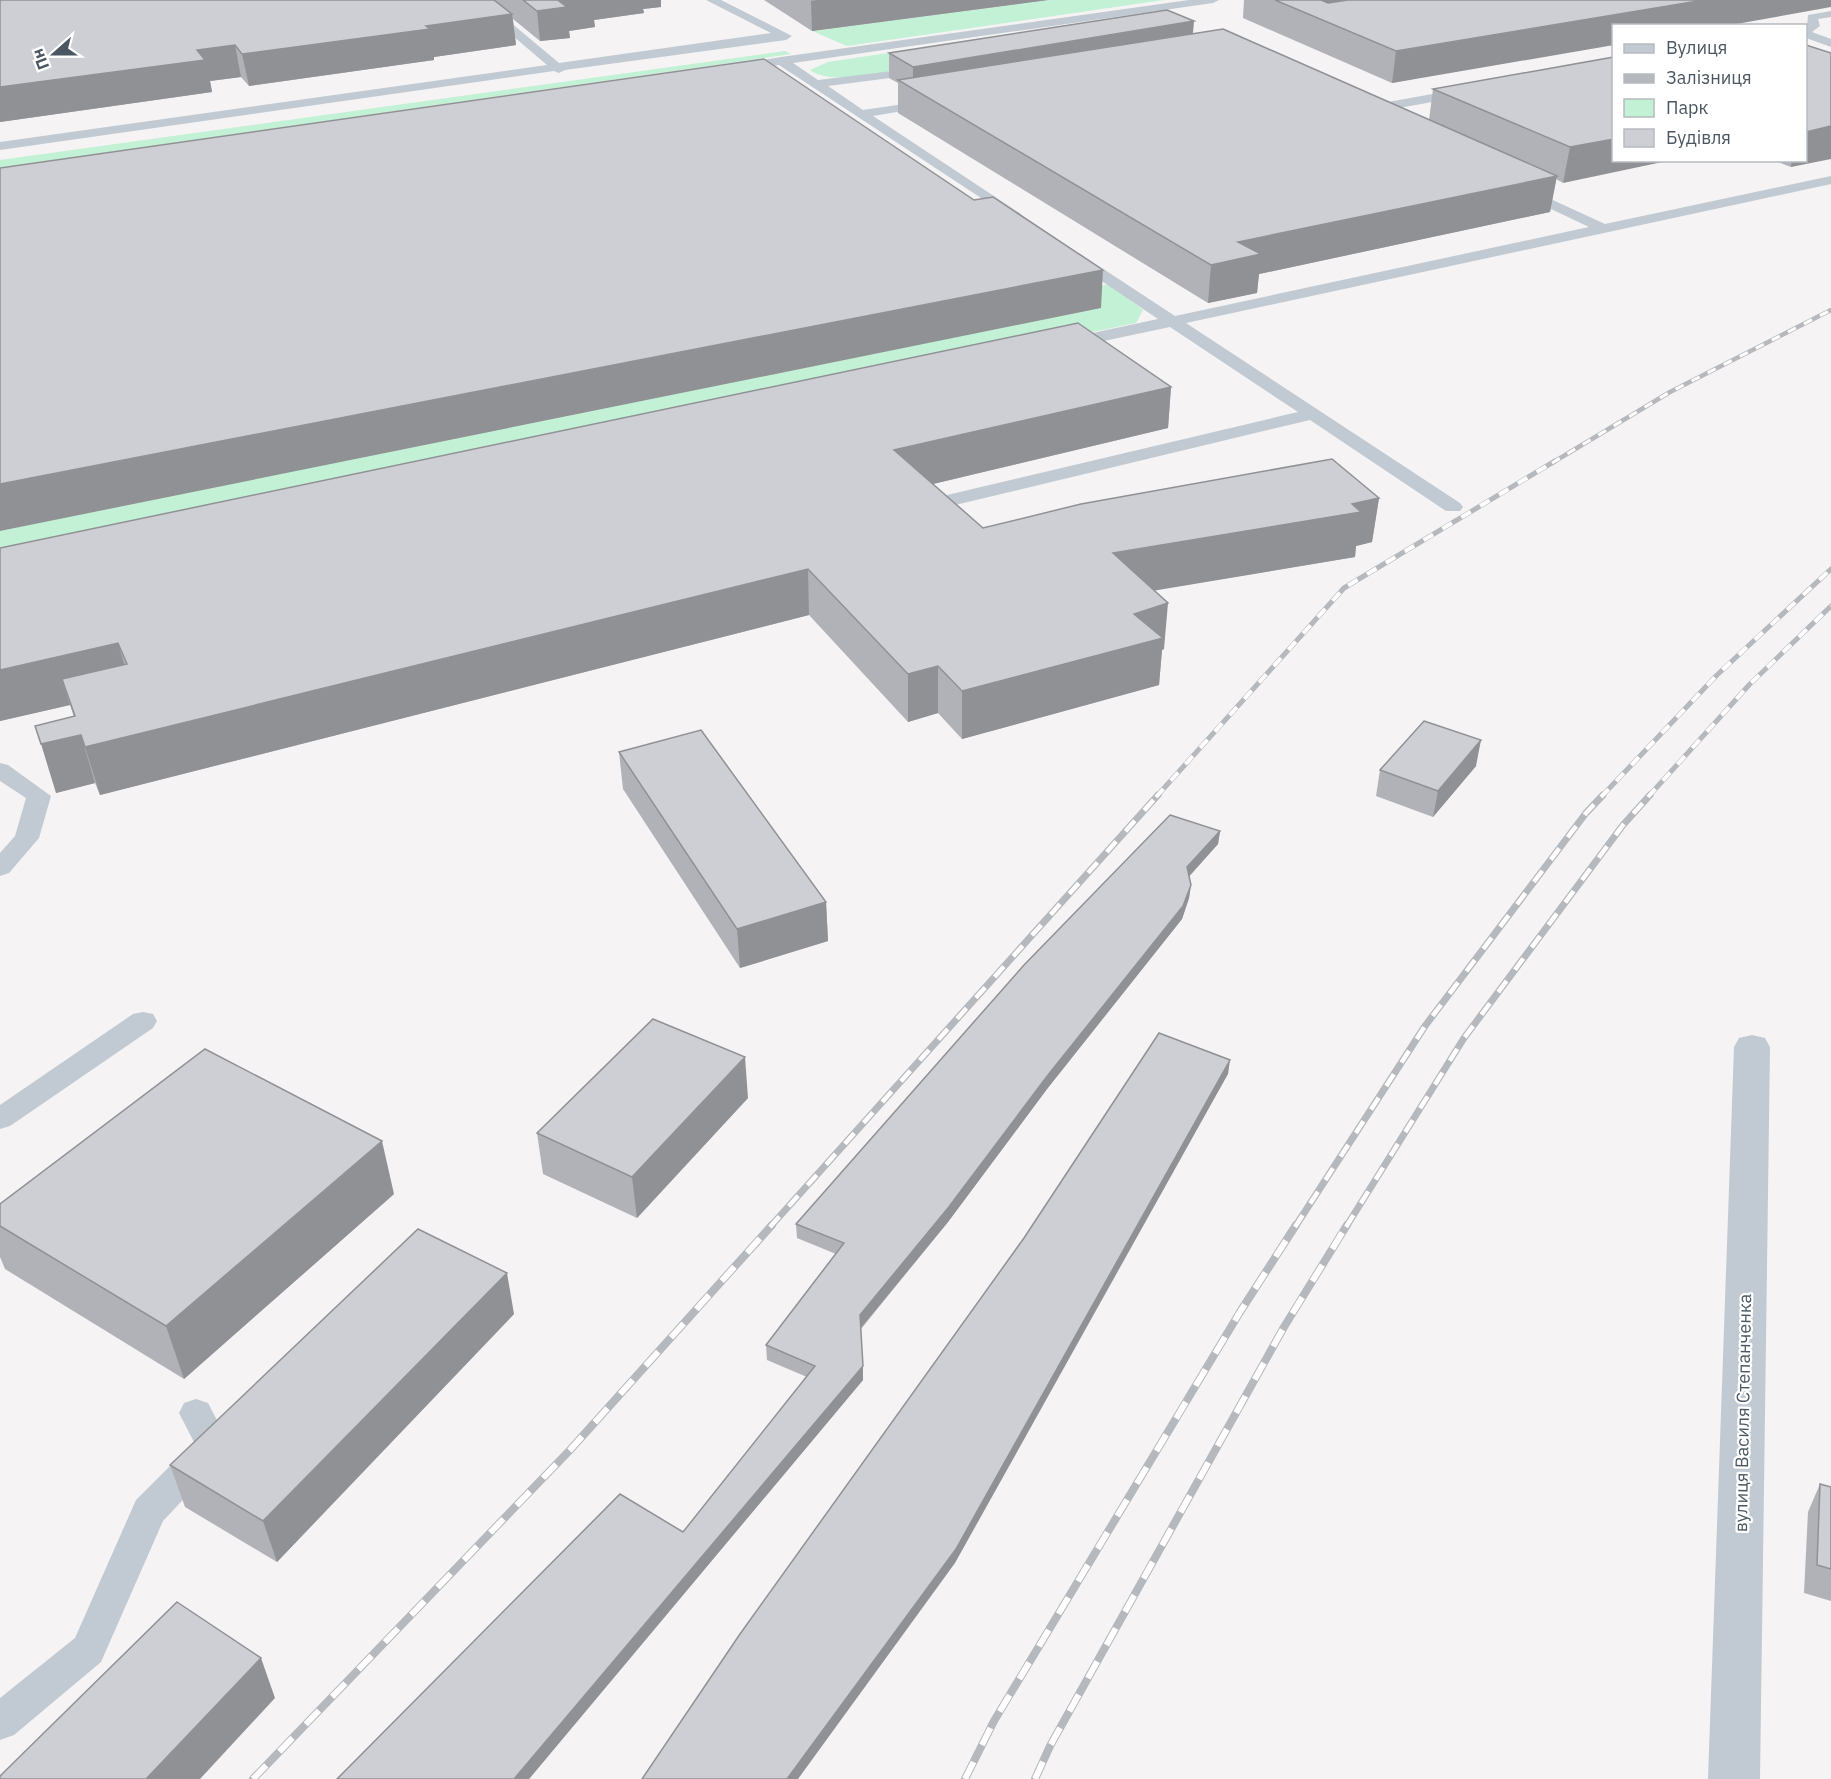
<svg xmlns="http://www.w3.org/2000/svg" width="1831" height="1779" viewBox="0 0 1831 1779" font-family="'IBM Plex Sans',sans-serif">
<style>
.green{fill:#c3f1d5}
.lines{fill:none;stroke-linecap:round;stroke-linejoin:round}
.service{fill:#c1cad2;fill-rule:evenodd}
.minor{fill:#c1cad2;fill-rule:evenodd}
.rail-far3-casing{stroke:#b5b8bd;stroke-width:4.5}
.rail-far2-casing{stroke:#b5b8bd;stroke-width:5}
.rail-far1-casing{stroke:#b5b8bd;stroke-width:7}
.rail-casing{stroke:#b5b8bd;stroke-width:8}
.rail-far3{stroke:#fff;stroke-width:3;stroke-dasharray:9;stroke-linecap:butt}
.rail-far2{stroke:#fff;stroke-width:4;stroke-dasharray:11;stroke-linecap:butt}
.rail-far1{stroke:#fff;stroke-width:4.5;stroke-dasharray:14;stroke-linecap:butt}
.rail{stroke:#fff;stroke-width:6;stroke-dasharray:19;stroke-linecap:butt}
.wall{fill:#b0b2b7}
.shaded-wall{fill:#909195}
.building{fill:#cdcfd5;stroke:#909195;stroke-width:1.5}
.labels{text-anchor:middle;stroke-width:4.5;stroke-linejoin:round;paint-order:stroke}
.near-street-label{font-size:18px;fill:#4a5661;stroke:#fff}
</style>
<rect width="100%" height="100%" fill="#f5f3f3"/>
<g class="green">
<polygon points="1048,0 1164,0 847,46 812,31"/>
<path d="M1128 17 1160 25 870 75C850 76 827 82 810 70L828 62Z"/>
<polygon points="785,51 791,54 0,168 0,160"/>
<polygon points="1109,284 1143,310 1136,323 0,560 0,531"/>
</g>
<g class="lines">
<g class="service">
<polygon points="471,0 484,0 559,63 771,33 706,0 721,0 792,36 786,40 565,70 559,73 554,71 0,150 0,142 547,65"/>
<polygon points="1189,0 1219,0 1213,3 793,63 818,80 925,67 927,70 921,74 828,86 863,110 938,99 938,105 873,116 1021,214 1023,217 1021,220 1016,221 779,65 735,72 729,68 735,64 781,57"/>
<polygon points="1831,11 1831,17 1818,19 1820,26 1812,32 1831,39 1831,47 1806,38 1808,15"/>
<polygon points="1466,88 1471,89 1471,95 1360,115 1353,111 1360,107"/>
<polygon points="1831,176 1831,184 1186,323 1460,503 1463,507 1460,511 1446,511 1310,420 926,512 916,506 926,500 1298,412 1170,327 1066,349 1060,348 1058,344 1060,340 1158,319 1069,259 1066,256 1069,253 1079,253 1175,316 1589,227 1515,192 1515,186 1520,185 1605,224"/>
<polygon points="0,763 8,765 51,796 39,838 9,873 0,876 0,853 15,836 26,798 0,781"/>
<polygon points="143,1012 153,1014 157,1021 153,1028 10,1126 0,1129 0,1105 133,1014"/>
<polygon points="196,1399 208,1403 230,1445 225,1455 163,1521 101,1662 14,1735 0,1740 0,1698 75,1638 136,1500 194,1442 179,1413 184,1403"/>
</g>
<polygon class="minor" points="1752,1035 1765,1038 1770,1047 1760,1779 1708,1779 1734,1047 1739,1038"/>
<defs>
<polyline id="rail-far3" points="1552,463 1670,392 1831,310"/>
<g id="rail-far2">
<polyline points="1156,797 1344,588 1555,461"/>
<polyline points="1601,797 1717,675 1831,569"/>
<polyline points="1648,797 1749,685 1831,606"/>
</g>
<g id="rail-far1">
<polyline points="770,1227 1158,795"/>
<polyline points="1295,1227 1425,1026 1586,813 1603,795"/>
<polyline points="1346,1227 1464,1038 1623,825 1650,795"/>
</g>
<g id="rail">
<polyline points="253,1779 570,1450 772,1225"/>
<polyline points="965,1779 994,1721 1240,1312 1296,1225"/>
<polyline points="1035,1779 1050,1746 1284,1327 1347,1225"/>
</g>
</defs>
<use href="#rail-far3" class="rail-far3-casing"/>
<use href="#rail-far2" class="rail-far2-casing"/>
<use href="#rail-far1" class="rail-far1-casing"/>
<use href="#rail" class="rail-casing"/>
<use href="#rail-far3" class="rail-far3"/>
<use href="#rail-far2" class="rail-far2"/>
<use href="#rail-far1" class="rail-far1"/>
<use href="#rail" class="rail"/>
</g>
<g class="wall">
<polygon points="0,0 661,0 661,7 643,9 644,13 594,20 595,27 569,31 570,38 540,41 513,19 516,45 434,57 434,60 249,86 241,77 210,81 212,92 0,122"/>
<polygon points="764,0 1048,0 812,31"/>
<polygon points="1244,0 1831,0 1392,83 1243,18"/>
<polygon points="1193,34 1429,120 1433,89 1614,57 1563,183 1556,179 1550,212 1259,274 1257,293 1208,303 898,113 898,83 889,78 889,53"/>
<polygon points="1773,160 1806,160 1791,167"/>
<polygon points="1171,387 1168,428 933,484 983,528 1379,498 1372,542 1356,546 1355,557 1154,590 1164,649 1162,650 1159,685 962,739 938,713 908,722 809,615 100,795 95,783 56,793 74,717 70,705 0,721 0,548"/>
<polygon points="619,752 826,902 828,941 740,968 623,789"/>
<polygon points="1476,766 1433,817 1376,796 1380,770"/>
<polygon points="1220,831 1218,844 1189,876 1191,885 1189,898 1182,919 1047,1089 948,1222 861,1329 863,1380 529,1779 337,1779 683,1532 807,1377 767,1360 766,1345 836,1254 797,1238 796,1224"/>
<polygon points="748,1098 637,1218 543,1174 537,1133"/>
<polygon points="394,1194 184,1379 5,1269 0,1257 0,1204"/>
<polygon points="514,1314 277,1562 185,1507 170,1465"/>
<polygon points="1820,1484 1831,1487 1831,1601 1804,1593 1808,1512"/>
</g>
<g class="shaded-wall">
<polygon points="568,0 661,0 661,7 643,9 644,13 594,20 595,27 569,31 570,38 540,41 537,11 559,1"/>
<polygon points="817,0 1048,0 812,31 811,1"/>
<polygon points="1322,0 1425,0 1315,16"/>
<polygon points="1704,0 1831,0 1831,7 1725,26 1614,26 1614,45 1392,83 1396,51"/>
<polygon points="512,14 516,45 434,57 434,60 249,86 242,54 426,26"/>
<polygon points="1194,21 1192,45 913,89 913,67"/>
<polygon points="235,45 241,77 210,81 212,92 0,122 0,87 197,50"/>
<polygon points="1831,126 1831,159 1791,167 1792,160 1806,160 1806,132"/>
<polygon points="1614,139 1614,160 1672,160 1563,183 1570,147"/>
<polygon points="1557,176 1550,212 1259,274 1257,293 1208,303 1211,265 1238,242"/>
<polygon points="1103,270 1101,308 0,531 0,484"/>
<polygon points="1171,387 1168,428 895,493 894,450"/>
<polygon points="1379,498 1372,542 1356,546 1355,557 1110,598 1113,553"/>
<polygon points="808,569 809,615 100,795 85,747"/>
<polygon points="1168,603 1164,649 1162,650 1159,685 962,739 962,691 1134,614"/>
<polygon points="118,643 132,690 62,679 70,705 0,721 0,670"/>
<polygon points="938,666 938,713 908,722 908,674"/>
<polygon points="81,735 95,783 56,793 41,744"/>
<polygon points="1481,740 1476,766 1433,817 1438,791"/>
<polygon points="1220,831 1218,844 1186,880 1187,867"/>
<polygon points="1191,885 1189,898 1182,919 1047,1089 948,1222 860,1329 860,1315 1048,1075"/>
<polygon points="826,902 828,941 740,968 737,929"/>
<polygon points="745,1057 748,1098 637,1218 632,1177"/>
<polygon points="1230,1060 1228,1074 955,1563 798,1779 787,1779"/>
<polygon points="382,1141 394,1194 184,1379 166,1326"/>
<polygon points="507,1273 514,1314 277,1562 263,1521"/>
<polygon points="863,1366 863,1380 529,1779 514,1779"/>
<polygon points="261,1658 275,1698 200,1779 146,1779"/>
</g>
<g class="building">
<polygon points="0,0 494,0 512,14 426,26 430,29 242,54 235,45 197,50 205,60 0,87"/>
<polygon points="523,0 568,0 559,1 567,7 537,11"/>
<polygon points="1275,0 1321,0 1328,3 1348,0 1704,0 1396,51"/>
<polygon points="1167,10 1194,21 913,67 889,53"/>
<polygon points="1223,29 1557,176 1238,242 1261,254 1211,265 898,80"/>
<polygon points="1806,45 1831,53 1831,126 1806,132"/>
<polygon points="1614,57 1614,139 1570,147 1433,89"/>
<polygon points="764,59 974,200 993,197 1103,270 0,484 0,168"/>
<polygon points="1078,323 1171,387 894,450 983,528 1081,504 1332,459 1379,498 1352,504 1361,512 1113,553 1168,603 1134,614 1163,638 962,691 938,666 908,674 808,569 85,747 81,735 41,744 35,726 75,716 62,679 127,664 118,643 0,670 0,548"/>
<polygon points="1424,721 1481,740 1438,791 1380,770"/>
<polygon points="701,730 826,902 737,929 619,752"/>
<polygon points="1170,815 1220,831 1187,867 1191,885 1183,906 1048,1075 948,1208 860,1315 863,1366 514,1779 337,1779 620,1494 683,1532 815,1366 766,1345 844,1243 796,1224 1024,965"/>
<polygon points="653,1019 745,1057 632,1177 537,1133"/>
<polygon points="1159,1033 1230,1060 956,1549 787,1779 642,1779 740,1634 1024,1238"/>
<polygon points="205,1049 382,1141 166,1326 0,1226 0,1204"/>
<polygon points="418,1229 507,1273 263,1521 170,1465"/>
<polygon points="1820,1484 1831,1487 1831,1569 1817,1565"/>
<polygon points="177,1602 261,1658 146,1779 0,1779 0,1776"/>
</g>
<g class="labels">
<g class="near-street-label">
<text transform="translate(1743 1413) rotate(-89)" y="6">вулиця Василя Степанченка</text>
</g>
</g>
<rect x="1612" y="24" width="195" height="138" fill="#ffffff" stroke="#b7bbc0" stroke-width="1.5"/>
<rect x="1624" y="44" width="30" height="9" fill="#c1cad2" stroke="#b7bbc0" stroke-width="1.5"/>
<text x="1666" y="54" font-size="18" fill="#4a5661">Вулиця</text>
<rect x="1624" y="74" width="30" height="9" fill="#b5b8bd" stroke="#b7bbc0" stroke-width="1.5"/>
<text x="1666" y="84" font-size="18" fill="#4a5661">Залізниця</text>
<rect x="1624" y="99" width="30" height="18" fill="#c3f1d5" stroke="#b7bbc0" stroke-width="1.5"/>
<text x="1666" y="114" font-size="18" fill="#4a5661">Парк</text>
<rect x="1624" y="129" width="30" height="18" fill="#cdcfd5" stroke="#b7bbc0" stroke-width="1.5"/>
<text x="1666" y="144" font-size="18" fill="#4a5661">Будівля</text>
<g transform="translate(54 54) rotate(249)" stroke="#ffffff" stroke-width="4.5" paint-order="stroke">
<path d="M0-4.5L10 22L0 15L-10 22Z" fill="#4a5661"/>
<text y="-9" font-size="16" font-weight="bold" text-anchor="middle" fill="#4a5661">Пн</text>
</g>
</svg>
